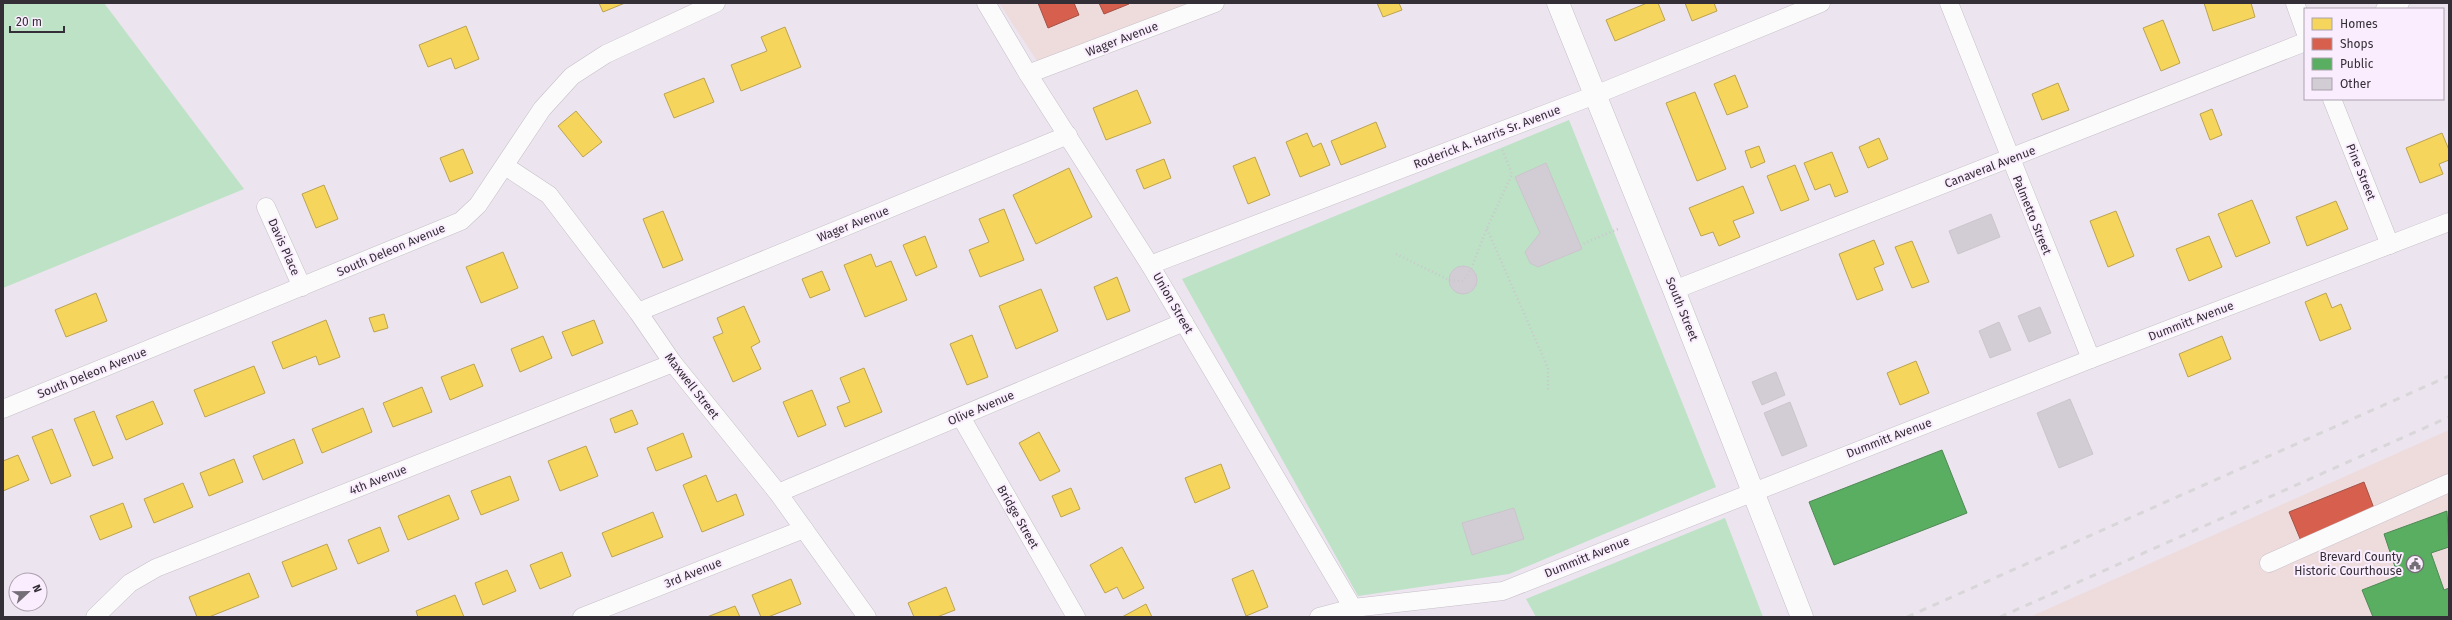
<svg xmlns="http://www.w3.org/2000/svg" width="2452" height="620" viewBox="0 0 2452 620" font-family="'Fira Sans',sans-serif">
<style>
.commercial{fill:#eedcdd}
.green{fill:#bde2c6}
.homes{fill:#f6d55c;stroke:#bca351}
.shops{fill:#d6604d;stroke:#a55146}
.public{fill:#5aae61;stroke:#4f8854}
.building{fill:#d2ccd4;stroke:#cbc5cc}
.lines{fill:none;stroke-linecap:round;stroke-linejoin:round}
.minor-casing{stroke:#c6bfc8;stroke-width:19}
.major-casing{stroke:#c6bfc8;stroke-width:23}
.path{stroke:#cac8cc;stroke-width:2.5;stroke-dasharray:1 3;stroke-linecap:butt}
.minor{stroke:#fcfbfc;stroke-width:18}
.major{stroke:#fcfbfc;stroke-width:22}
.rail{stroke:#d8d6d9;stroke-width:3;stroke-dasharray:7 7;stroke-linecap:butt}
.labels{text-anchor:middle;stroke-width:4;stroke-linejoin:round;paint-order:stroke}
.street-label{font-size:12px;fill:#342e36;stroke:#faeefe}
.poi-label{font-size:12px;fill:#342e36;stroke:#faeefe;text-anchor:end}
</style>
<rect width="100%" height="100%" fill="#ece4ee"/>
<g class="commercial">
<polygon points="999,3 1189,3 1037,61"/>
<polygon points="2449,430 2449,617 2030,617"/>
</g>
<g class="green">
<polygon points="3,3 104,3 244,189 3,288"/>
<polygon points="1569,120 1716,487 1509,574 1358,596 1182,279"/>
<polygon points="1725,518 1763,617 1536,617 1526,599"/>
</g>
<g class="homes">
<polygon points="599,3 625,3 603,12"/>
<polygon points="1377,3 1399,3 1402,10 1383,17"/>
<polygon points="1647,3 1658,3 1665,20 1615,41 1606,20"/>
<polygon points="1685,3 1714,3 1717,11 1692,21"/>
<polygon points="2204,3 2251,3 2255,17 2213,31"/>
<polygon points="2163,20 2180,63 2161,71 2143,28"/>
<polygon points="466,26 479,59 455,69 451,58 428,67 419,45"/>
<polygon points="785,27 801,67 741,91 731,65 767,51 761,37"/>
<polygon points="1735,75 1748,107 1727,115 1714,84"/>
<polygon points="704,78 714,102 674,118 664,94"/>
<polygon points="2058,83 2069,110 2042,120 2032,94"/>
<polygon points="1137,90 1151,123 1106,140 1093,108"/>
<polygon points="1695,92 1726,169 1697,181 1666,103"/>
<polygon points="2212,109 2222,135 2210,140 2200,114"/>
<polygon points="576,111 602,142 583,157 558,126"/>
<polygon points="1376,122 1386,147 1341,165 1331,141"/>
<polygon points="1307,133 1313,147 1321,143 1330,165 1300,177 1286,142"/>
<polygon points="2442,133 2449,150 2449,160 2439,164 2443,174 2420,183 2406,148"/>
<polygon points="1879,138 1888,159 1868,168 1859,147"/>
<polygon points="1759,146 1765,162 1751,168 1745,151"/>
<polygon points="463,149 473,173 450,182 440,158"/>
<polygon points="1832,152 1848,192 1835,197 1830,184 1815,190 1804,163"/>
<polygon points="1255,157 1270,195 1248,204 1233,166"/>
<polygon points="1164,159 1171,178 1144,189 1136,170"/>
<polygon points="1795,165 1809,200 1781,211 1767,176"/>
<polygon points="1069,168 1092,217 1036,244 1013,195"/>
<polygon points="324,185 338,219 316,228 302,194"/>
<polygon points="1743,186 1754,213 1733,221 1740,237 1719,246 1713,232 1701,236 1689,208"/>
<polygon points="2252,200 2270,243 2236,257 2218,214"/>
<polygon points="2336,201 2348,229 2307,246 2296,217"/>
<polygon points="1004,209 1024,260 980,277 969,250 989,242 979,219"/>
<polygon points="663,211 683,260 663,268 643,219"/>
<polygon points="2116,211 2134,256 2108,267 2090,221"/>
<polygon points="925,236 937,267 916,276 903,245"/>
<polygon points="2209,236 2222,267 2189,281 2176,249"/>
<polygon points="1874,240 1884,264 1874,268 1883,290 1857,300 1839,254"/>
<polygon points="1912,241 1929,282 1912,288 1895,247"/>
<polygon points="503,252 518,288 481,303 466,267"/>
<polygon points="871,254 876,267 891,261 907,300 865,317 844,265"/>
<polygon points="822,271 830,290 810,298 802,279"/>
<polygon points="1117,277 1130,311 1107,320 1094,287"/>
<polygon points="1041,289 1058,331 1016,349 999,306"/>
<polygon points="96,293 107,321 66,337 55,310"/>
<polygon points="2326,293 2332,308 2341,304 2351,329 2320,341 2305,302"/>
<polygon points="744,306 760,342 751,347 761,369 733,382 713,337 723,333 717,318"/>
<polygon points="384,314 388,328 374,332 369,318"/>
<polygon points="326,320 340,357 319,365 316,356 283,369 272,342"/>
<polygon points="594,320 603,343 572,356 562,332"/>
<polygon points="972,335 988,377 967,385 950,344"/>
<polygon points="543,336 552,358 520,372 511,349"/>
<polygon points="2222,336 2231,359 2188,377 2179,354"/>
<polygon points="1916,361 1929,393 1900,405 1887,373"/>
<polygon points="474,364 483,386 450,400 441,377"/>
<polygon points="254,366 265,393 205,417 194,390"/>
<polygon points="864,368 882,412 845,427 837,407 850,402 840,378"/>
<polygon points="422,387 432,412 393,427 383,403"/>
<polygon points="812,390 826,425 798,437 783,402"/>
<polygon points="153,401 163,424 126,440 116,416"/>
<polygon points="363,408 372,432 322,453 312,429"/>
<polygon points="632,410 638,424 615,433 610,419"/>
<polygon points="94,411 113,458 93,466 74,419"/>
<polygon points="52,429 71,476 51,484 32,437"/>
<polygon points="1039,432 1060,471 1040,481 1019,443"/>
<polygon points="683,433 692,457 656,471 647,448"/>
<polygon points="294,439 303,463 263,480 253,456"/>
<polygon points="586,446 598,476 560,491 548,461"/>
<polygon points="18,455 29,480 3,491 3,461"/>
<polygon points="234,459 243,482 209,496 200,473"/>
<polygon points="1221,464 1230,488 1195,503 1185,478"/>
<polygon points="706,475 717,502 736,494 744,515 702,532 683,485"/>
<polygon points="510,476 519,500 481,515 471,491"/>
<polygon points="183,483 193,507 154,523 144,499"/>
<polygon points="1071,488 1080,509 1061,517 1052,496"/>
<polygon points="449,495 459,519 408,540 398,516"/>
<polygon points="123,503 132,527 100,540 90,516"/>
<polygon points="653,512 663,537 612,557 602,533"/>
<polygon points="380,527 389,551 358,564 348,540"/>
<polygon points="327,544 337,569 292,587 282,562"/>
<polygon points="1122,547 1144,588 1123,599 1117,587 1105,593 1090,565"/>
<polygon points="562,552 571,576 540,589 530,565"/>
<polygon points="507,570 516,591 483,605 475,583"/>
<polygon points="1253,570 1268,607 1246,616 1232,579"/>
<polygon points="249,573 259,597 209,617 197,617 189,597"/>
<polygon points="791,579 801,604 768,617 761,617 752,595"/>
<polygon points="946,587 955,610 937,617 914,617 908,603"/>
<polygon points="455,595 464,617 418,617 416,611"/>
<polygon points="1146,604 1152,617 1122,617"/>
<polygon points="735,606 740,617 707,617"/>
</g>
<g class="shops">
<polygon points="1038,3 1074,3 1079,15 1048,28"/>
<polygon points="1099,3 1129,3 1129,4 1104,14"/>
<polygon points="2364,482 2375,511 2301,541 2289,512"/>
</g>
<g class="public">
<polygon points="1942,450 1967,513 1834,565 1809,502"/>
<polygon points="2447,511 2449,547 2431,553 2444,590 2449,588 2449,617 2373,617 2362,590 2398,576 2384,534"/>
</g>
<g class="building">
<polygon points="1546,163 1582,249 1538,267 1530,263 1525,252 1540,233 1515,177"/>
<polygon points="1991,214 2000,237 1958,254 1949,231"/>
<circle cx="1463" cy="280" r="14"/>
<polygon points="2040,307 2051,333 2029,342 2018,316"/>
<polygon points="1999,322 2011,350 1990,358 1979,331"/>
<polygon points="1776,372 1785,395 1762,405 1752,382"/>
<polygon points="2070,399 2093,454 2059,468 2037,413"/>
<polygon points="1790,402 1807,446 1782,456 1764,413"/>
<polygon points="1514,508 1524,539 1472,555 1462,523"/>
</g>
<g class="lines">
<defs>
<g id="minor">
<polyline points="986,3 1028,74 1150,265 1353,608"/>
<polyline points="1949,3 2091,359"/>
<polyline points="2295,3 2305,31"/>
<polyline points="2385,9 2400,3"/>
<polyline points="1028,74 1215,3"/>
<polyline points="2332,99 2390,245"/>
<polyline points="505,166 549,195 638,312 673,363 778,493 867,617"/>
<polyline points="266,207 302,287"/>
<polyline points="1150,265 1595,95 1821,3"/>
<polyline points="1674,290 2305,42"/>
<polyline points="638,312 1068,135"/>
<polyline points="3,409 461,221 478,205 542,109 572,76 606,54 716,3"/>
<polyline points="961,417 1076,617"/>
<polyline points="778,493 1184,322"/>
<polyline points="2269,563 2449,483"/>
<polyline points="95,617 130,583 156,568 673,363"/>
<polyline points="582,617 804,529"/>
<polyline points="1319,617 1353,608 1503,591 2091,359 2449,222"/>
</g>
<polyline id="major" points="1558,3 1674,290 1802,617"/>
</defs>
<use href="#minor" class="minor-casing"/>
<use href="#major" class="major-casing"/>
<g class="path">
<polyline points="1487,229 1548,368 1548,392"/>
<polyline points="1580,245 1618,229"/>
<polyline points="1396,254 1449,280 1463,281 1471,269 1487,228 1512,174 1502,149"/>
</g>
<use href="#minor" class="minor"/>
<use href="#major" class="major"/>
<g class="rail">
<polyline points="1907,617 2449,376"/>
<polyline points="2000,617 2449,417"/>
</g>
</g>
<defs>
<symbol id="civic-ring" viewBox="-11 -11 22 22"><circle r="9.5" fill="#faeefe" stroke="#746e76" stroke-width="1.5"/><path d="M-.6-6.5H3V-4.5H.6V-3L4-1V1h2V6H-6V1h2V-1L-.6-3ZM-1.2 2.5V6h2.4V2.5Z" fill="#746e76"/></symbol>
</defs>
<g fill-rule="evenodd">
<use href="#civic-ring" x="2405" y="554" width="20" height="20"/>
</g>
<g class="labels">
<g class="street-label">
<text transform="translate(1122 39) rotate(-21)" y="4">Wager Avenue</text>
<text transform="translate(1487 137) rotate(-21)" y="4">Roderick A. Harris Sr. Avenue</text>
<text transform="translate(1990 167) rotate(-21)" y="4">Canaveral Avenue</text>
<text transform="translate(2361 172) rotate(68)" y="4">Pine Street</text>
<text transform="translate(2032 215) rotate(68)" y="4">Palmetto Street</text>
<text transform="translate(853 224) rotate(-22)" y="4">Wager Avenue</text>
<text transform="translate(284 247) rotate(66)" y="4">Davis Place</text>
<text transform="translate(391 250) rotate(-23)" y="4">South Deleon Avenue</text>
<text transform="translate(1173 303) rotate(60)" y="4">Union Street</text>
<text transform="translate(1682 309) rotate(68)" y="4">South Street</text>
<text transform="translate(2191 321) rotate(-21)" y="4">Dummitt Avenue</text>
<text transform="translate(92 373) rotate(-22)" y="4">South Deleon Avenue</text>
<text transform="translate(692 386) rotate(52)" y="4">Maxwell Street</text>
<text transform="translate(981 408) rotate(-23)" y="4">Olive Avenue</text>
<text transform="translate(1889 438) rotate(-21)" y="4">Dummitt Avenue</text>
<text transform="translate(378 480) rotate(-22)" y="4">4th Avenue</text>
<text transform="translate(1018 517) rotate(60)" y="4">Bridge Street</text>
<text transform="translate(1587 557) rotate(-22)" y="4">Dummitt Avenue</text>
<text transform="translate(693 573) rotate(-22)" y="4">3rd Avenue</text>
</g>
<g class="poi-label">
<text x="2402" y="561">Brevard County<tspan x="2402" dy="14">Historic Courthouse</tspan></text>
</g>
</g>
<rect width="2452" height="620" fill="none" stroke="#342e36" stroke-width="8"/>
<rect x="2304" y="8" width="140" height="92" fill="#faeefe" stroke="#aba1ae"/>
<rect x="2312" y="18" width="20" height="12" fill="#f6d55c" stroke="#aba1ae"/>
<text x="2340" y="28" font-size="12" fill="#342e36">Homes</text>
<rect x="2312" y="38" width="20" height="12" fill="#d6604d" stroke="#aba1ae"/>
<text x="2340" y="48" font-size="12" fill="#342e36">Shops</text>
<rect x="2312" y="58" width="20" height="12" fill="#5aae61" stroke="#aba1ae"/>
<text x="2340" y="68" font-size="12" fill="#342e36">Public</text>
<rect x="2312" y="78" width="20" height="12" fill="#d2ccd4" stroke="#aba1ae"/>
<text x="2340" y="88" font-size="12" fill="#342e36">Other</text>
<g transform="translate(28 592) rotate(68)"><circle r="19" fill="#faeefe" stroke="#aba1ae"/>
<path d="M0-3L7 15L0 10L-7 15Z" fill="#746e76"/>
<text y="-6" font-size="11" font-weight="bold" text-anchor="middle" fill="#342e36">N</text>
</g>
<path d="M10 26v6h54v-6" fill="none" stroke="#342e36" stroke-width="2"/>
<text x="16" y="26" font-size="12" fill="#342e36" stroke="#faeefe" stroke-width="3" paint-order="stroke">20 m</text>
</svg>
